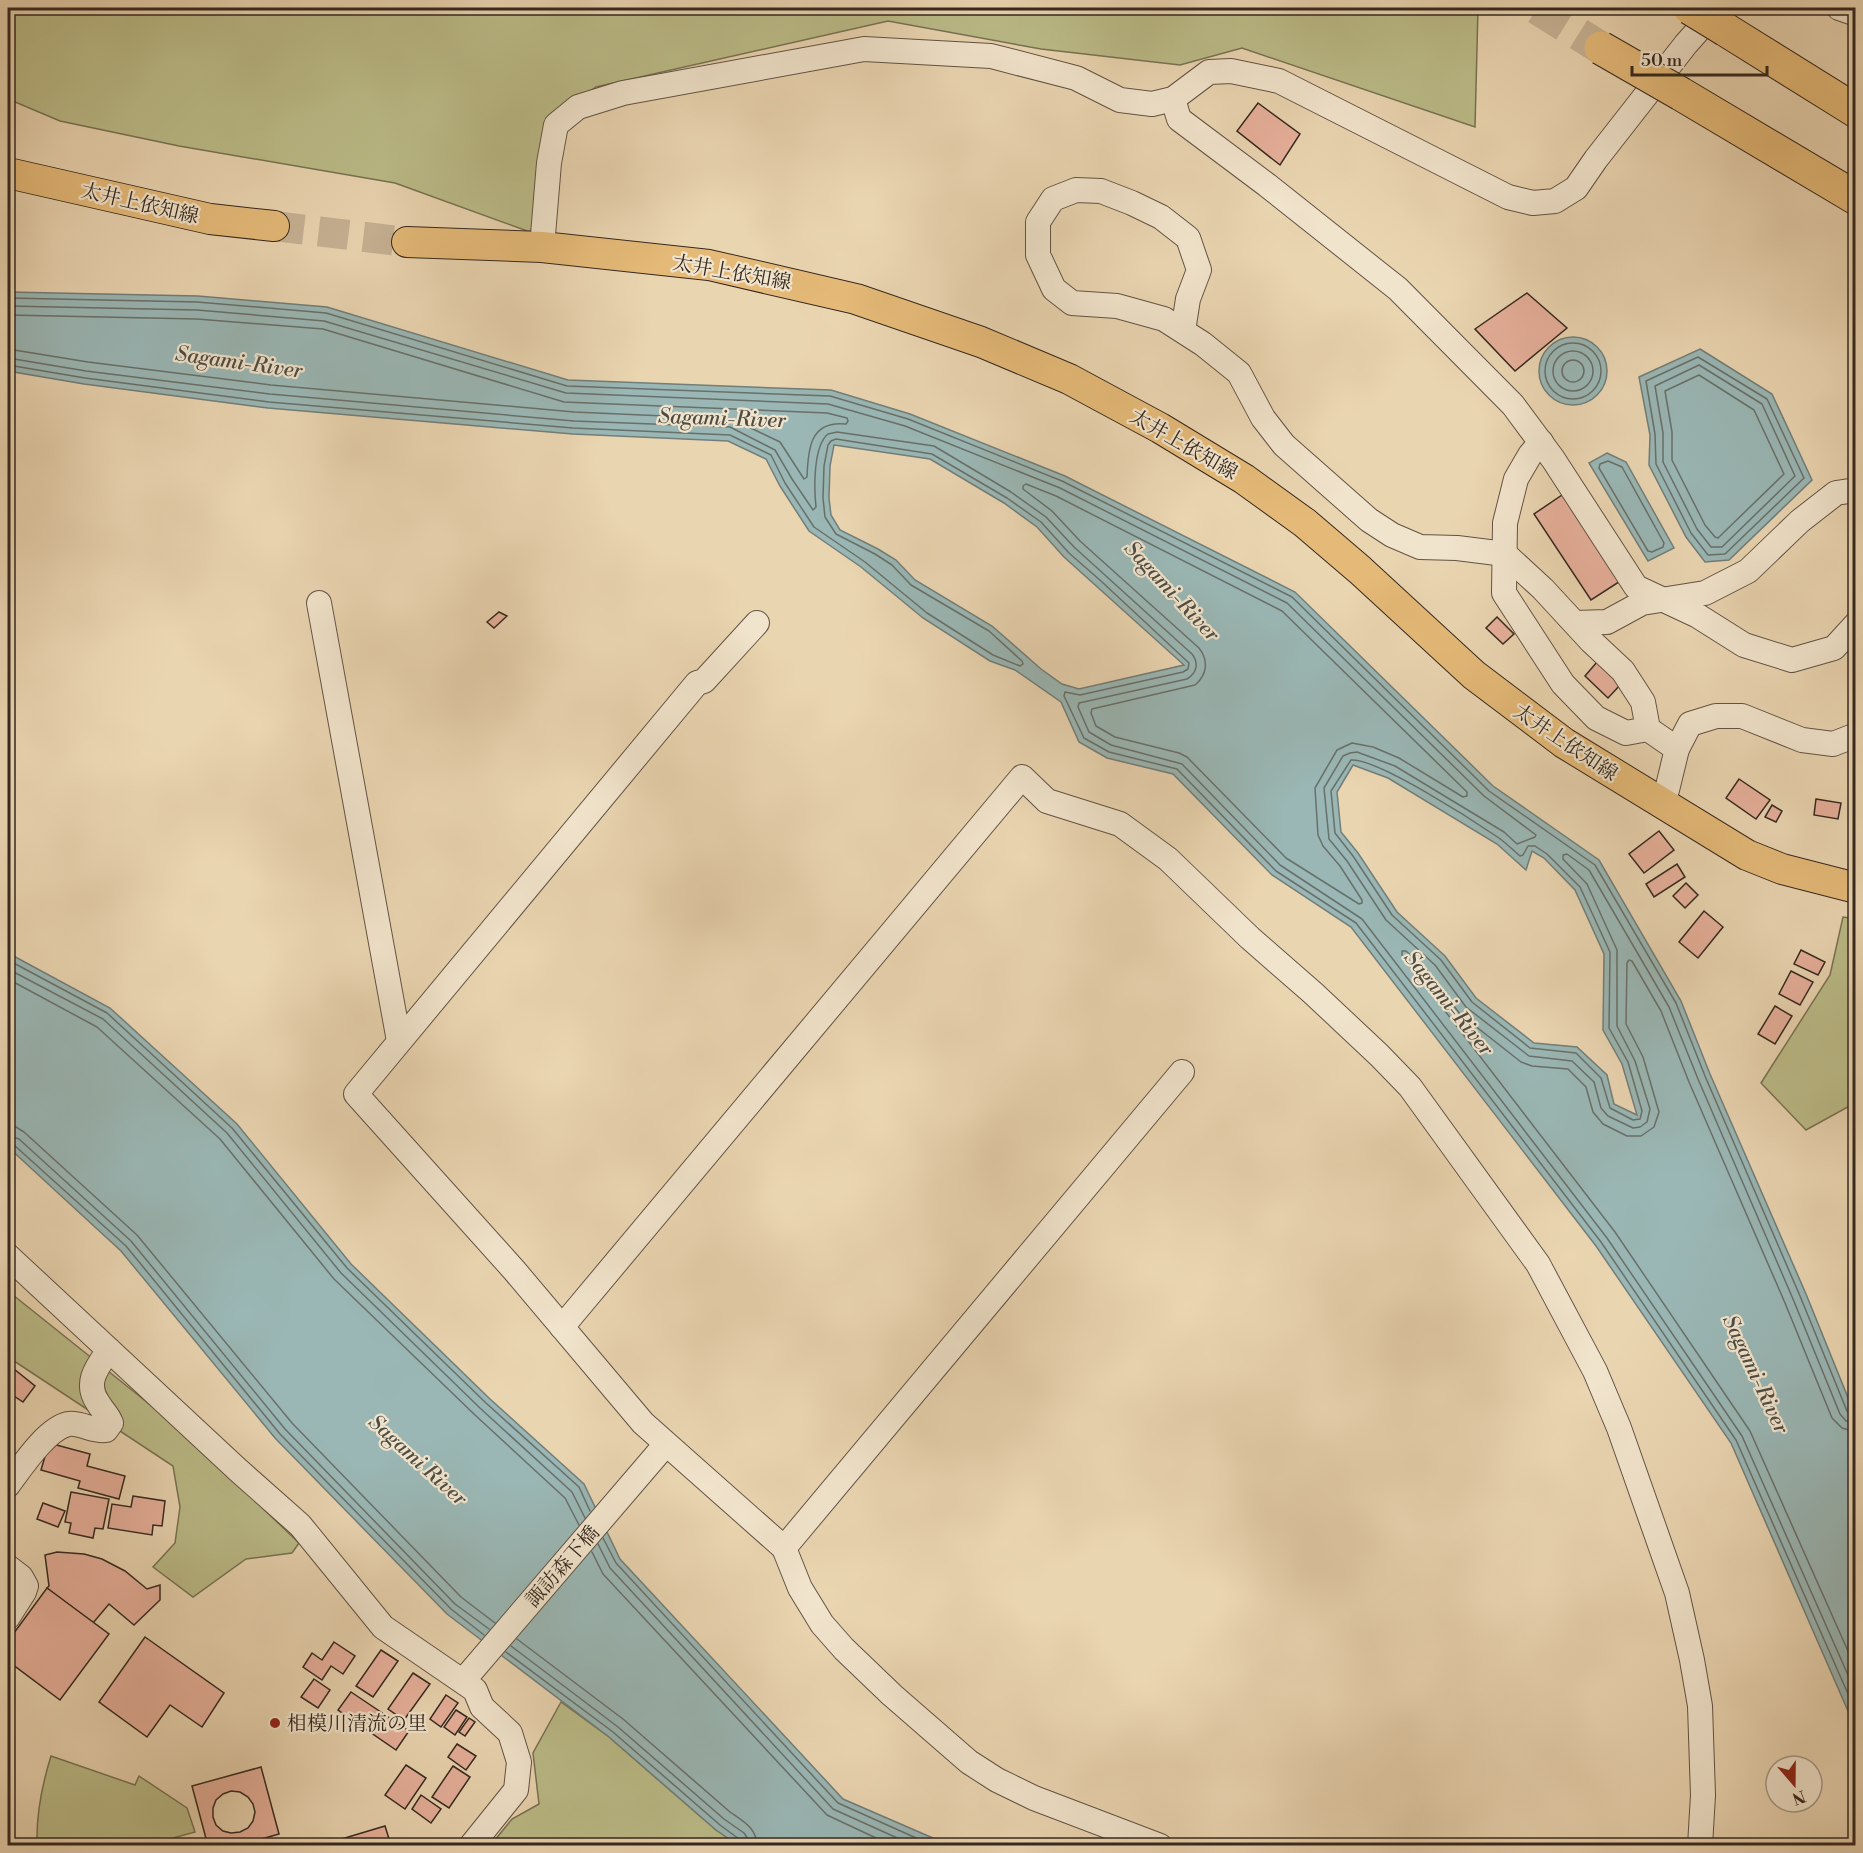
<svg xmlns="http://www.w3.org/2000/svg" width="1863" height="1853" viewBox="0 0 1863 1853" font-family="'Libre Bodoni','Noto Serif JP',serif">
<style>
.green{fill:#bbbc88;stroke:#787254;stroke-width:1.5}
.water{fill:#9ab7b5;stroke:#727e79;stroke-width:1.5;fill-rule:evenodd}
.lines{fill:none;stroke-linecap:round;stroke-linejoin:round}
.shore{stroke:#68706a;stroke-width:1.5}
.building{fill:#e7b09b;stroke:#35281f;stroke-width:1.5;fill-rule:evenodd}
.major-tunnel{stroke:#c6b294;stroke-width:30;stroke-dasharray:30 15;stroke-linecap:butt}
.highway-tunnel{stroke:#c6b294;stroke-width:33;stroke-dasharray:33 16;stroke-linecap:butt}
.minor-casing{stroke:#625344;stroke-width:26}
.major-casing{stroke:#35281f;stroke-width:32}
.highway-casing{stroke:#35281f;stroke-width:35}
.minor{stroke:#f1e4cc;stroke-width:24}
.major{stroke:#e5ba78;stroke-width:30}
.highway{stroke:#e5ba78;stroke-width:33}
.highway-bridge-casing{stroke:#35281f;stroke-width:35;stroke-linecap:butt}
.highway-bridge{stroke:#e5ba78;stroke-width:33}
.poi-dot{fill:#8f2418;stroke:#f1e4cc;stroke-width:2}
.labels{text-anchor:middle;stroke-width:4.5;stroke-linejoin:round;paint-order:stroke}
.street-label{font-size:20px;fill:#35281f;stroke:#f1e4cc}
.poi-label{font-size:20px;fill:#35281f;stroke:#f1e4cc;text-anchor:start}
.water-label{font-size:21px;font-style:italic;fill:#4e4c44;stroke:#f1e4cc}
</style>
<rect width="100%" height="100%" fill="#ead5b1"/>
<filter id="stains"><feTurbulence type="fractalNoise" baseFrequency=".00333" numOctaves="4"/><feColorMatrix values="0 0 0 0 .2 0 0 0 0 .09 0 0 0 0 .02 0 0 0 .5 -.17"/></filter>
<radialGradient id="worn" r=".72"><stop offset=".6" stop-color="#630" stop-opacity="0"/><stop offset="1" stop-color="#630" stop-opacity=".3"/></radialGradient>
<g class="green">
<polygon points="8,8 1478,8 1475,127 1242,48 1180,65 1041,49 888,21 596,87 549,120 534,224 530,232 395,183 179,146 60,121 8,99"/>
<polygon points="1843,917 1855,919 1855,1103 1806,1130 1761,1083 1830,975"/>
<polygon points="8,1291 178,1427 299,1543 292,1553 246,1559 193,1597 153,1567 175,1543 180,1507 173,1466 8,1357"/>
<polygon points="561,1702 609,1737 716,1830 738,1845 490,1846 512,1819 539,1804 533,1753"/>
<path d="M51 1756 135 1785 139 1776 187 1808 195 1832 148 1845H37C36 1815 42 1785 51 1756Z"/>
</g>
<g class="water">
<path d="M8 292 198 296 327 307 568 380 831 390 910 414 1065 476 1295 592 1493 786 1599 860 1681 1001 1710 1074 1806 1294 1855 1415V1727L1731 1443 1596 1246 1351 927 1272 875 1173 774 1107 758 1079 742 1061 702 1015 670 990 661 923 618 861 567 809 531 780 486 766 459 728 441 573 434 268 408 84 384 8 371ZM834 445 930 459 1004 503 1037 527 1064 557 1184 665 1079 689 1062 684 1041 669 992 626 915 580 896 560 878 549 840 530 831 515 829 498 830 466ZM1353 765 1388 778 1497 844 1526 870 1532 851 1544 858 1575 890 1604 954 1603 1030 1622 1064 1637 1115 1614 1104 1607 1075 1577 1047 1534 1043 1476 998 1445 956 1397 912 1358 853 1341 832 1337 792Z"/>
<circle cx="1573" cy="371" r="34"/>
<polygon points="1700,349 1772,394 1812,480 1729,560 1705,562 1686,537 1649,465 1650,435 1639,377"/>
<polygon points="1607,453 1626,462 1674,548 1648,561 1589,463"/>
<polygon points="8,953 110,1008 237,1124 351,1264 490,1399 584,1484 620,1559 843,1799 949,1845 738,1845 716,1830 609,1737 447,1614 275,1438 121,1251 8,1147"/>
</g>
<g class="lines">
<g class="shore">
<polyline points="8,298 197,302 326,313 567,386 830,396 908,419 1062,481 1292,597 1489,791 1595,865 1676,1003 1705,1076 1800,1296 1847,1411 1851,1414 1856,1415"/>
<polyline points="8,306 197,310 324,321 566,393 828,404 905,426 1060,488 1287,603 1484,796 1536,835 1535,837 1517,844 1504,832 1395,766 1357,752 1350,753 1343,756 1324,788 1329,839 1347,861 1386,920 1435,965 1466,1007 1529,1056 1572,1061 1594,1082 1601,1108 1608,1116 1633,1128 1640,1127 1647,1122 1650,1109 1635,1061 1617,1026 1617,950 1587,884 1563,859 1563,855 1567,854 1589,870 1669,1007 1698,1079 1793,1299 1840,1414 1846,1421 1856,1423"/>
<path d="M8 315 197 319 323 329 564 402 827 413 847 418 848 421 846 424C810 420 808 449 807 477L804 479 780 442 732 419 574 412 271 385 88 362 8 349"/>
<circle cx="1573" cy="371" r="28"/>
<circle cx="1573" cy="371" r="20"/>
<polygon points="1698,357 1767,399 1804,478 1725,554 1708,555 1691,533 1656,464 1655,434 1646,381"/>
<path d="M8 358 86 371 270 394 574 421 730 427 775 450 792 479 813 510 816 507C814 489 813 446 828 434L837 432 934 446 1011 492 1046 517 1074 547 1192 654C1199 663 1197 673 1187 679L1079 703 1078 707 1089 732 1111 745 1182 764 1280 865 1362 919 1607 1238 1742 1436 1856 1693"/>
<circle cx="1573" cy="371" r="11"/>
<polyline points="8,365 85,378 269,402 573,428 730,435 771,455 785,483 814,527 865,562 927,613 993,655 1020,666 1023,664 1022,661 989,631 911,585 892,565 875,554 836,534 825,517 823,498 824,466 828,445 831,441 836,439 932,454 1007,498 1041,522 1069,553 1101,581 1189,663 1188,669 1183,672 1080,695 1065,692 1064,696 1084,738 1109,752 1177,769 1276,871 1356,923 1601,1242 1736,1440 1856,1712"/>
<polygon points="1699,365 1762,404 1795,476 1722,547 1711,547 1697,529 1663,462 1663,433 1655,386"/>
<polygon points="1699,375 1754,410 1784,474 1718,538 1715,537 1705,525 1672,460 1672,432 1665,391"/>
<polygon points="1608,461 1622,467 1664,543 1663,547 1652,552 1648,551 1599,468 1600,464"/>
<path d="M1026 484 1056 496 1282 611 1467 792V796L1463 797 1399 758 1373 747 1352 743 1337 750 1315 788 1318 835 1323 846 1340 866 1362 900V903L1359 904 1286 858 1187 757 1179 753 1115 737 1096 726 1091 713 1092 709 1195 685C1207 675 1209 661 1199 648L1080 541 1052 511 1023 489V486Z"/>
<path d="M1351 760C1377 758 1474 821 1499 838 1506 843 1513 850 1520 856L1523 855 1528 846H1535L1547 854 1580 887 1610 952 1609 1028 1628 1062 1642 1111 1640 1119 1633 1120 1610 1108 1601 1078 1576 1053 1530 1048 1472 1002 1441 960 1392 915 1353 856 1335 833 1331 791Z"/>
<polyline points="8,960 107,1013 232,1128 347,1268 486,1403 579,1487 590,1511"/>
<polyline points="8,969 103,1019 227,1133 341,1273 481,1409 572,1492 585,1518"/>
<polyline points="8,979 97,1027 220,1139 334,1279 475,1415 565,1498 579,1525"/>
<polyline points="8,1126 16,1127 24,1132 137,1235 292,1423 461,1597 495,1623"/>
<polyline points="8,1135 19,1139 131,1241 285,1429 455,1604 489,1629"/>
<polyline points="8,1143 14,1145 126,1246 280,1434 451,1609 484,1635"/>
<polyline points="1856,1432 1842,1428 1832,1418 1785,1303 1689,1082 1661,1011 1632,961 1629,960 1627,963 1626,1024 1643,1057 1659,1112 1654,1127 1641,1136 1627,1136 1603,1124 1593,1112 1586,1087 1568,1069 1532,1066 1521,1062 1460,1014 1428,972 1406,951 1402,951 1402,955 1615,1232 1750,1431 1856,1669"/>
<polyline points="603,1538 616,1563 838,1803 934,1846"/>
<polyline points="598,1544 610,1568 833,1809 915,1846"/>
<polyline points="592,1552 603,1574 827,1815 893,1846"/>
<path d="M517 1639 623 1719 730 1812C743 1821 757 1828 757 1846"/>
<polyline points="511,1646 618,1727 724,1819 744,1833 748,1839 748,1846"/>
<polyline points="506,1652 613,1732 720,1825 739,1839 741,1846"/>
</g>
</g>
<g class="building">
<polygon points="1258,103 1300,134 1280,165 1237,131"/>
<polygon points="1527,293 1567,328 1515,371 1475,329"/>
<polygon points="1565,493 1622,580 1591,600 1534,514"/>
<polygon points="499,612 507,616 494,628 487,622"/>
<polygon points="1497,617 1514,634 1503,644 1486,628"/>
<polygon points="1597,662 1621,684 1608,698 1585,676"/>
<polygon points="1739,779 1770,800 1756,819 1726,798"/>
<polygon points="1816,799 1841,803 1838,819 1814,815"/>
<polygon points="1772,805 1782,811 1776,822 1765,817"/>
<polygon points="1856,809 1856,836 1850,835"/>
<polygon points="1659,831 1674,850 1644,873 1629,854"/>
<polygon points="1677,864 1685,877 1654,897 1646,884"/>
<polygon points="1686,883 1698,895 1685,908 1673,896"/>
<polygon points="1704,911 1723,927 1698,958 1679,942"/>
<polygon points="1801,950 1825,962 1818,975 1794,964"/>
<polygon points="1791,971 1813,982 1800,1005 1779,994"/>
<polygon points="1775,1006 1792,1016 1775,1044 1758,1034"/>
<polygon points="9,1365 35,1386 23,1402 8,1392 8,1368"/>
<polygon points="49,1443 90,1454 87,1466 125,1476 119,1499 78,1488 80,1481 41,1470"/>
<polygon points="71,1492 109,1499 103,1529 95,1528 93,1538 69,1533 71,1523 65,1522"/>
<polygon points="133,1496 165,1501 162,1526 153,1525 152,1535 108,1528 112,1504 131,1507"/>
<polygon points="43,1503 65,1511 58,1527 37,1519"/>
<polygon points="57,1552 84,1554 102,1559 125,1571 147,1589 160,1585 160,1600 134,1625 109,1604 93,1623 47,1588 49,1586 45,1555"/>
<polygon points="47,1588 109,1634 60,1700 8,1661 8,1641"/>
<polygon points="145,1637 224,1693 202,1727 170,1705 147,1737 99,1702"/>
<polygon points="334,1642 355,1656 343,1674 331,1666 322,1680 303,1667 312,1653 322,1660"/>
<polygon points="381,1650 398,1661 373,1697 356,1686"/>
<polygon points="413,1673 430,1684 404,1720 388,1709"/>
<polygon points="314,1679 330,1690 318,1708 301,1697"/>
<polygon points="351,1692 409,1731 396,1750 338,1710"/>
<polygon points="446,1695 458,1703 441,1727 430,1719"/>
<polygon points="456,1710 467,1717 455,1735 444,1727"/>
<polygon points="469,1718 475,1722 465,1736 459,1732"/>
<polygon points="457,1744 476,1756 466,1770 448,1757"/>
<polygon points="406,1765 426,1778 405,1809 385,1795"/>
<polygon points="453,1766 470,1777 449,1808 432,1797"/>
<path d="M261 1767 279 1834 237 1846H208L192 1786ZM231 1791 240 1792 248 1797 253 1804 255 1812 253 1821 248 1828 240 1832 231 1833 223 1831 216 1825 213 1817V1808L216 1800 223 1794Z"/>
<polygon points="421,1795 441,1809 431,1823 412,1809"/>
<polygon points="385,1826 390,1842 377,1846 328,1846 328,1843"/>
</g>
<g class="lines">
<polyline class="major-tunnel" points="274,226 407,242"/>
<polyline class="highway-tunnel" points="1537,8 1601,48"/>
<defs>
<g id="minor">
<polyline points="1839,8 1856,14"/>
<polyline points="1173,99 1179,119 1267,185 1398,289 1513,405 1553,459 1636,587 1698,616 1744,645 1792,660 1834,648 1856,624"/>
<polyline points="542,247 549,163 556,125 578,107 623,93 864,49 991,56 1076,78 1120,100 1152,104 1173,99 1209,72 1231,71 1279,81 1508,197 1533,203 1555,201 1576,188 1596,159 1686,44 1718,8"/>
<polyline points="1183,331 1188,299 1199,270 1188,238 1161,217 1132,203 1101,191 1076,190 1053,199 1038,222 1038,255 1054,289 1072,303 1117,306 1164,319 1203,344 1239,373 1263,418 1284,445 1369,520 1392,535 1420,547 1457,548 1505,554 1543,589 1591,641 1623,671 1643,702 1648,729 1677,749"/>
<polyline points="1541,442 1530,455 1516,479 1505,523 1504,593 1563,684 1596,718 1626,733 1648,729"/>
<polyline points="319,603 399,1041"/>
<polyline points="757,623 704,681 697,683 356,1094 514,1270 643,1423 784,1548 800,1588 822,1624 844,1649 892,1695 969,1762 997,1780 1034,1798 1160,1846"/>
<polyline points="1575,623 1607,622 1642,603 1705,593 1748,571 1800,521 1836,493 1856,490"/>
<polyline points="1658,802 1667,790 1677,749 1690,724 1716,716 1742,716 1802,740 1833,744 1856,735"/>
<polyline points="8,1256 238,1470 300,1525 383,1627 475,1690 482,1707 510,1733 519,1762 516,1790 471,1846"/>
<polyline points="562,1327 1022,777 1047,801 1120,824 1168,859 1250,938 1313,993 1379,1055 1410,1087 1538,1264 1595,1371 1619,1428 1677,1593 1692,1660 1700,1706 1703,1795 1700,1846"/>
<path d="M8 1485C21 1468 46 1429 68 1424 81 1422 93 1432 106 1430L111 1423C108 1415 102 1410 98 1403 84 1383 97 1367 109 1350"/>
<polyline points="784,1548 1182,1072"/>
<polyline points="8,1567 21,1577 26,1586 24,1592 8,1617"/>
<polyline points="463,1681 666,1444"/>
</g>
<g id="major">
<polyline points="8,173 210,219 274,226"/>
<polyline points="407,242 542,247 709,265 856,299 981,342 1069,379 1160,428 1244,479 1305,523 1360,570 1474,675 1564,743 1747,855 1782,869 1856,888"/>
</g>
<g id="highway">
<polyline points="1726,30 1856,111"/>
<polyline points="1681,94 1856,198"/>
</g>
</defs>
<use href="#minor" class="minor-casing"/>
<use href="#major" class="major-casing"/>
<use href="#highway" class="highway-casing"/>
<use href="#minor" class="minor"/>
<use href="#major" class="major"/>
<use href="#highway" class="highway"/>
<defs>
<g id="highway-bridge">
<polyline points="1690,8 1726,30"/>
<polyline points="1601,48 1681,94"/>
</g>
</defs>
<use href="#highway-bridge" class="highway-bridge-casing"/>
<use href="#highway-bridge" class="highway-bridge"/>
</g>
<circle class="poi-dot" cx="275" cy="1723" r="6"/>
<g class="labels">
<g class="street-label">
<text transform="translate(140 203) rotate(13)" y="7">太井上依知線</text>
<text transform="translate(732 272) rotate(10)" y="7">太井上依知線</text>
<text transform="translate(1184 444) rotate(30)" y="7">太井上依知線</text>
<text transform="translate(1566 742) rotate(34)" y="7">太井上依知線</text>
<text transform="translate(562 1566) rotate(-49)" y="7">諏訪森下橋</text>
</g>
<g class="poi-label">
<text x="287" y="1730">相模川清流の里</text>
</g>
<g class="water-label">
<text transform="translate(239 362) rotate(8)" y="7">Sagami-River</text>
<text transform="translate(722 418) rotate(2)" y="7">Sagami-River</text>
<text transform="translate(1172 591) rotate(47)" y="7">Sagami-River</text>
<text transform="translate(1449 1003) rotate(51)" y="7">Sagami-River</text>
<text transform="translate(1756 1374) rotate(65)" y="7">Sagami-River</text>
<text transform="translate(418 1460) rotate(42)" y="7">Sagami River</text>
</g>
</g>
<rect width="1863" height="1853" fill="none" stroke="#ead5b1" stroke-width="30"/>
<rect x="9" y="9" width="1845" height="1835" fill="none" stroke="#35281f" stroke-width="3"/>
<rect x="15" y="15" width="1833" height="1823" fill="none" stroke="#35281f" stroke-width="1.5"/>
<g transform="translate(1794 1784) rotate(160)"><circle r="28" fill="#f1e4cc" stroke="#a69987" stroke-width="1.5"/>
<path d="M0-4.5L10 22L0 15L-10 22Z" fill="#8f2418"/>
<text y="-9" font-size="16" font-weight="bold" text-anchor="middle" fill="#35281f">N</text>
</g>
<path d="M1632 66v9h135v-9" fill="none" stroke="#35281f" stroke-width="3"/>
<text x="1641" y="66" font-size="18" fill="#35281f" stroke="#f1e4cc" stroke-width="4.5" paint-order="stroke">50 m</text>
<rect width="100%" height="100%" filter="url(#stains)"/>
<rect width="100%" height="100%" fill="url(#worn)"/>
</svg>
